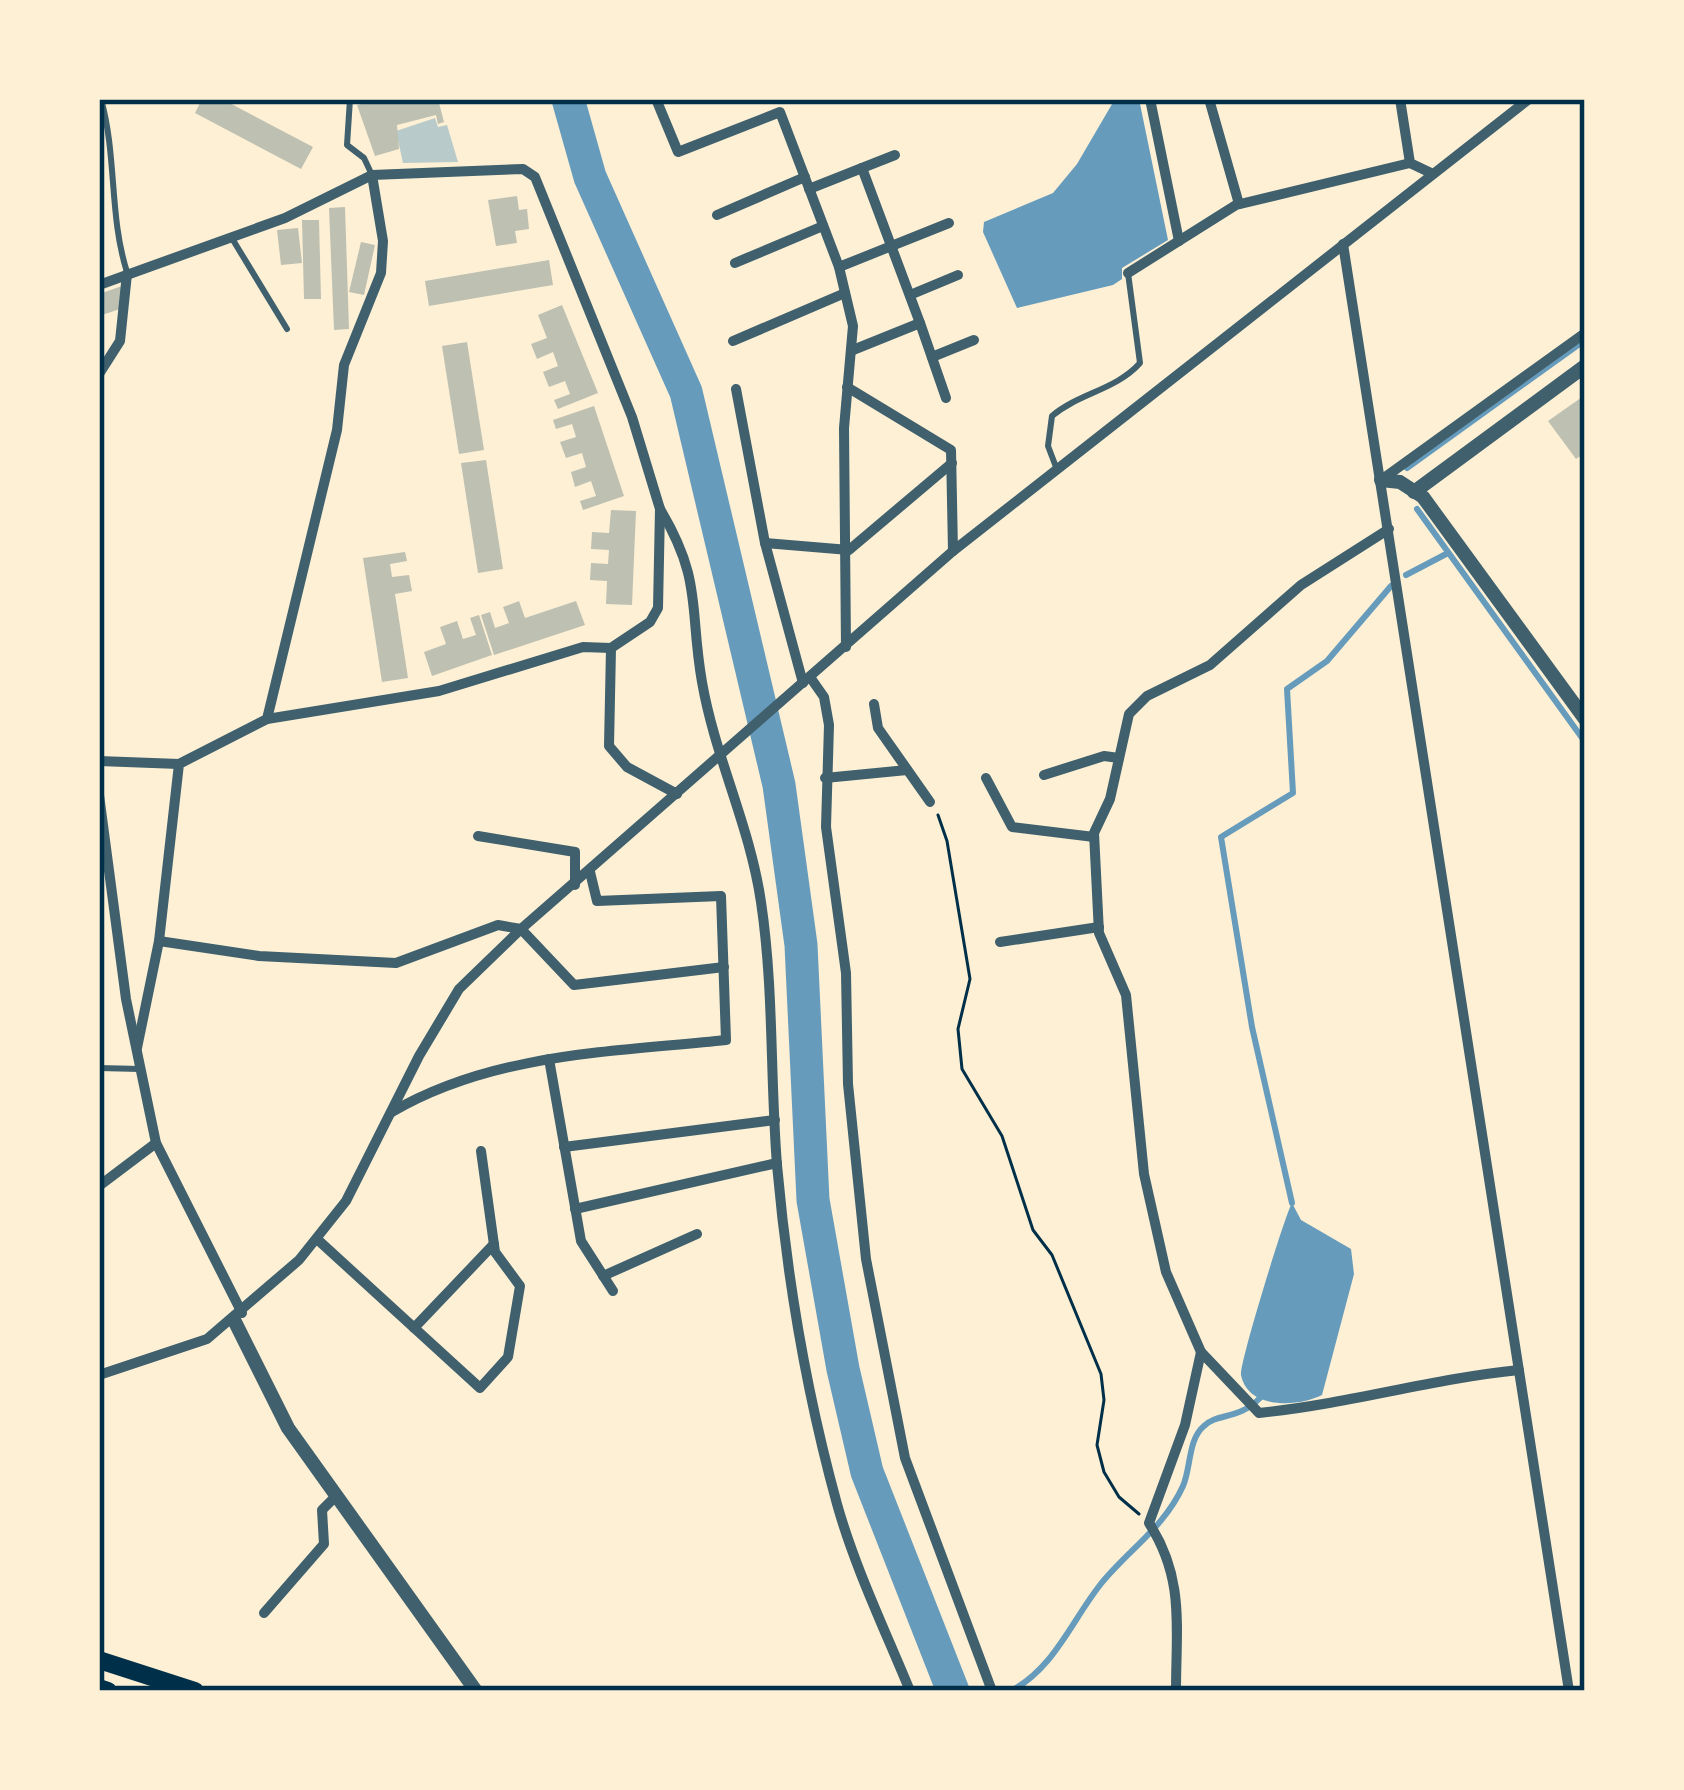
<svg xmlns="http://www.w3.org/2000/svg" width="1684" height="1790" viewBox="0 0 1684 1790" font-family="'Golos Text',sans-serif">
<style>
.green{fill:#b9caca}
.water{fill:#669bbc}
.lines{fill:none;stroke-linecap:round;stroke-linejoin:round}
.stream{stroke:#669bbc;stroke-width:6}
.river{stroke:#669bbc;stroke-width:33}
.building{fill:#bec0b2}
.path{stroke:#003049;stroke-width:3}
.service{stroke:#3f606c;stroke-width:6}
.minor{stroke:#3f606c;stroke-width:10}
.tertiary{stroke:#3f606c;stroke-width:14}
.trunk{stroke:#003049;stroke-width:18}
.neatline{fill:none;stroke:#003049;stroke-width:4.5}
</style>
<rect width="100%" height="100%" fill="#fdf0d5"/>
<polygon class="green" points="435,118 438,127 447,125 458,162 403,163 396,131"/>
<g class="water">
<polygon points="1115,99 1139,99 1168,240 1122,268 1122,279 1113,285 1017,308 983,232 984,222 1053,193 1077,164"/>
<path d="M1292 1203 1301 1220 1351 1249 1354 1274 1322 1395C1298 1407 1248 1410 1241 1375 1239 1364 1286 1212 1292 1203Z"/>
</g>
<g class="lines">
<g class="stream">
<polyline points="1407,468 1585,340"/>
<polyline points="1417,509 1585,742"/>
<polyline points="1406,575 1448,553"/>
<polyline points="1292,1203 1252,1027 1221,837 1293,793 1287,689 1327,661 1391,586"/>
<path d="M1011 1691C1054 1668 1071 1622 1100 1585 1127 1551 1164 1528 1183 1486 1191 1468 1188 1439 1204 1426 1219 1412 1237 1421 1260 1398"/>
</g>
<polyline class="river" points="568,99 590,177 686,392 779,785 801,945 813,1200 843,1369 867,1472 953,1691"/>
</g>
<g class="building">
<polygon points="202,99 222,99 313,147 301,169 195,113"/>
<polygon points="383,99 438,99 444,122 438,124 436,115 397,125 399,149 375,156 357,105"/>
<polygon points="517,196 519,210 527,209 529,229 515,231 517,243 496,246 488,200"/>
<polygon points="345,207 349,329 334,330 329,208"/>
<polygon points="302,220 319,220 321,299 304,299"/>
<polygon points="298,228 302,263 281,265 277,230"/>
<polygon points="361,242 375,245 364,295 349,292"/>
<polygon points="549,260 553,285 429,306 425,281"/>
<polygon points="125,285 120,309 99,316 99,294"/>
<polygon points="562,305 598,393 558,409 554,400 570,394 565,381 549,387 543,372 558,366 553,352 537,359 531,344 547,338 538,315"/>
<polygon points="467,342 484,450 459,454 442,346"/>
<polygon points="1585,395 1585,453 1576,459 1548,421"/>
<polygon points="594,406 624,496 583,510 580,501 596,496 591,481 575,487 571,472 586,467 582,453 566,458 560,442 576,437 572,424 556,429 553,420"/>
<polygon points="486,460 503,569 478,573 461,463"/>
<polygon points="611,510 636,511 632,605 606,604 607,581 590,580 591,563 608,564 609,550 591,549 592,532 609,533"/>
<polygon points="405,552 407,561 390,564 392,577 409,575 412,591 395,594 408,678 382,682 363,558"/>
<polygon points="519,601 525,618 576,601 585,625 494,655 481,615 490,612 495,628 509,623 503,607"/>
<polygon points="479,615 492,655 432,676 424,652 446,644 440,627 457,621 463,639 476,635 470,618"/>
</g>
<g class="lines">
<polyline class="path" points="938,815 947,841 970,979 958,1029 962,1069 1002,1136 1033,1230 1052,1255 1101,1374 1104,1400 1097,1445 1104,1472 1119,1497 1139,1514"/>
<g class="service">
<path d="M101 99C117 156 109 216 127 272"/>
<polyline points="350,99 347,145 364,158 372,175"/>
<polyline points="233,240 287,329"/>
<path d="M1056 467 1048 446 1052 416C1079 393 1116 390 1140 363L1128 273"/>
<polyline points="99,1068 140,1069"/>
</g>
<g class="minor">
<polyline points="656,99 678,152 780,112 839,267 853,326 844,428 846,647"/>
<polyline points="1150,99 1179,241"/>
<polyline points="1209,99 1239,204"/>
<polyline points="1400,99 1410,163 1431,173"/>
<polyline points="862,168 895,155"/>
<polyline points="809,189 862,168 920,323"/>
<polyline points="717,215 805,177"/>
<polyline points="1343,244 1569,1691"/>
<polyline points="735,263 823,226"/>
<polyline points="839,267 949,223"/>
<polyline points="1128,273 1236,205 1410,163"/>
<polyline points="99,285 285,218 372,175 523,169 535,177 632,417 660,509 658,608 650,622 611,648 609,746 627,767 677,794"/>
<polyline points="910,295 958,275"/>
<polyline points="733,341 845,293"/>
<polyline points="853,350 920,323 946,398"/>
<polyline points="932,357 974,340"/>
<polyline points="99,374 120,341 127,274"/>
<polyline points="847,387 951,450 953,551"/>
<polyline points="736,389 765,543 803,683"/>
<polyline points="1381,480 1585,333"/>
<path d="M660 509C703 581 689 608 702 682 715 757 750 826 761 902 774 989 770 1077 777 1165 787 1278 807 1395 837 1504 855 1568 885 1630 910 1691"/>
<path d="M1389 529 1301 585 1210 665 1147 696 1129 714 1110 799 1094 833 1099 933 1126 995 1144 1174 1166 1272 1201 1352 1259 1413C1348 1404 1430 1379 1519 1370"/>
<polyline points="765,543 849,550 952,463"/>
<polyline points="810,677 824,697 829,725 826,827 846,973 848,1084 866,1259 905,1458 992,1691"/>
<polyline points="874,704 878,728 930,802"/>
<polyline points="267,719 439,691 583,647 611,648"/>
<polyline points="99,761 179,764"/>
<polyline points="1044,775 1104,756 1119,758"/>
<polyline points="825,778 907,770"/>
<polyline points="986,778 1012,827 1094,837"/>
<polyline points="99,795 126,999 156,1143 242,1313"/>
<polyline points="478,836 575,852 575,885"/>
<polyline points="159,941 259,956 396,963 498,925 521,929 574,985 724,967"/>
<polyline points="1000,942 1099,927"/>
<polyline points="137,1048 159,941 179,764 267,719 337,430 344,365 381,273 383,241 372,175"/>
<polyline points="549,1059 581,1241 613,1291"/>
<path d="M392 1112C493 1053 612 1052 726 1040L721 896 597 901 590 872"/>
<polyline points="564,1147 775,1120"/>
<polyline points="99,1186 156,1143"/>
<polyline points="575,1209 777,1163"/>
<polyline points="318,1240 480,1388 508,1357 520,1286 495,1252 481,1151"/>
<polyline points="603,1276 697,1234"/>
<polyline points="414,1328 494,1244"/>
<polyline points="99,1375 207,1339 299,1260 346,1201 419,1056 459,989 521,929 953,551 1529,99"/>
<polyline points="264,1613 324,1544 322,1510 336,1496"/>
<path d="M1176 1691C1176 1627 1185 1579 1149 1523L1185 1425 1201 1352"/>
</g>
<g class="tertiary">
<polyline points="1381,480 1400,482 1423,497 1585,719"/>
<polyline points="1414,492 1585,366"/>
<polyline points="234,1320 288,1428 476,1691"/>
</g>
<g class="trunk">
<polyline points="99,1660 195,1691"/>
<polyline points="99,1688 108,1691"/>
</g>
</g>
<rect width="1684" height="1790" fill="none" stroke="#fdf0d5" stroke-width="204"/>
<rect x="102" y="102" width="1480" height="1586" class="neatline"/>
</svg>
